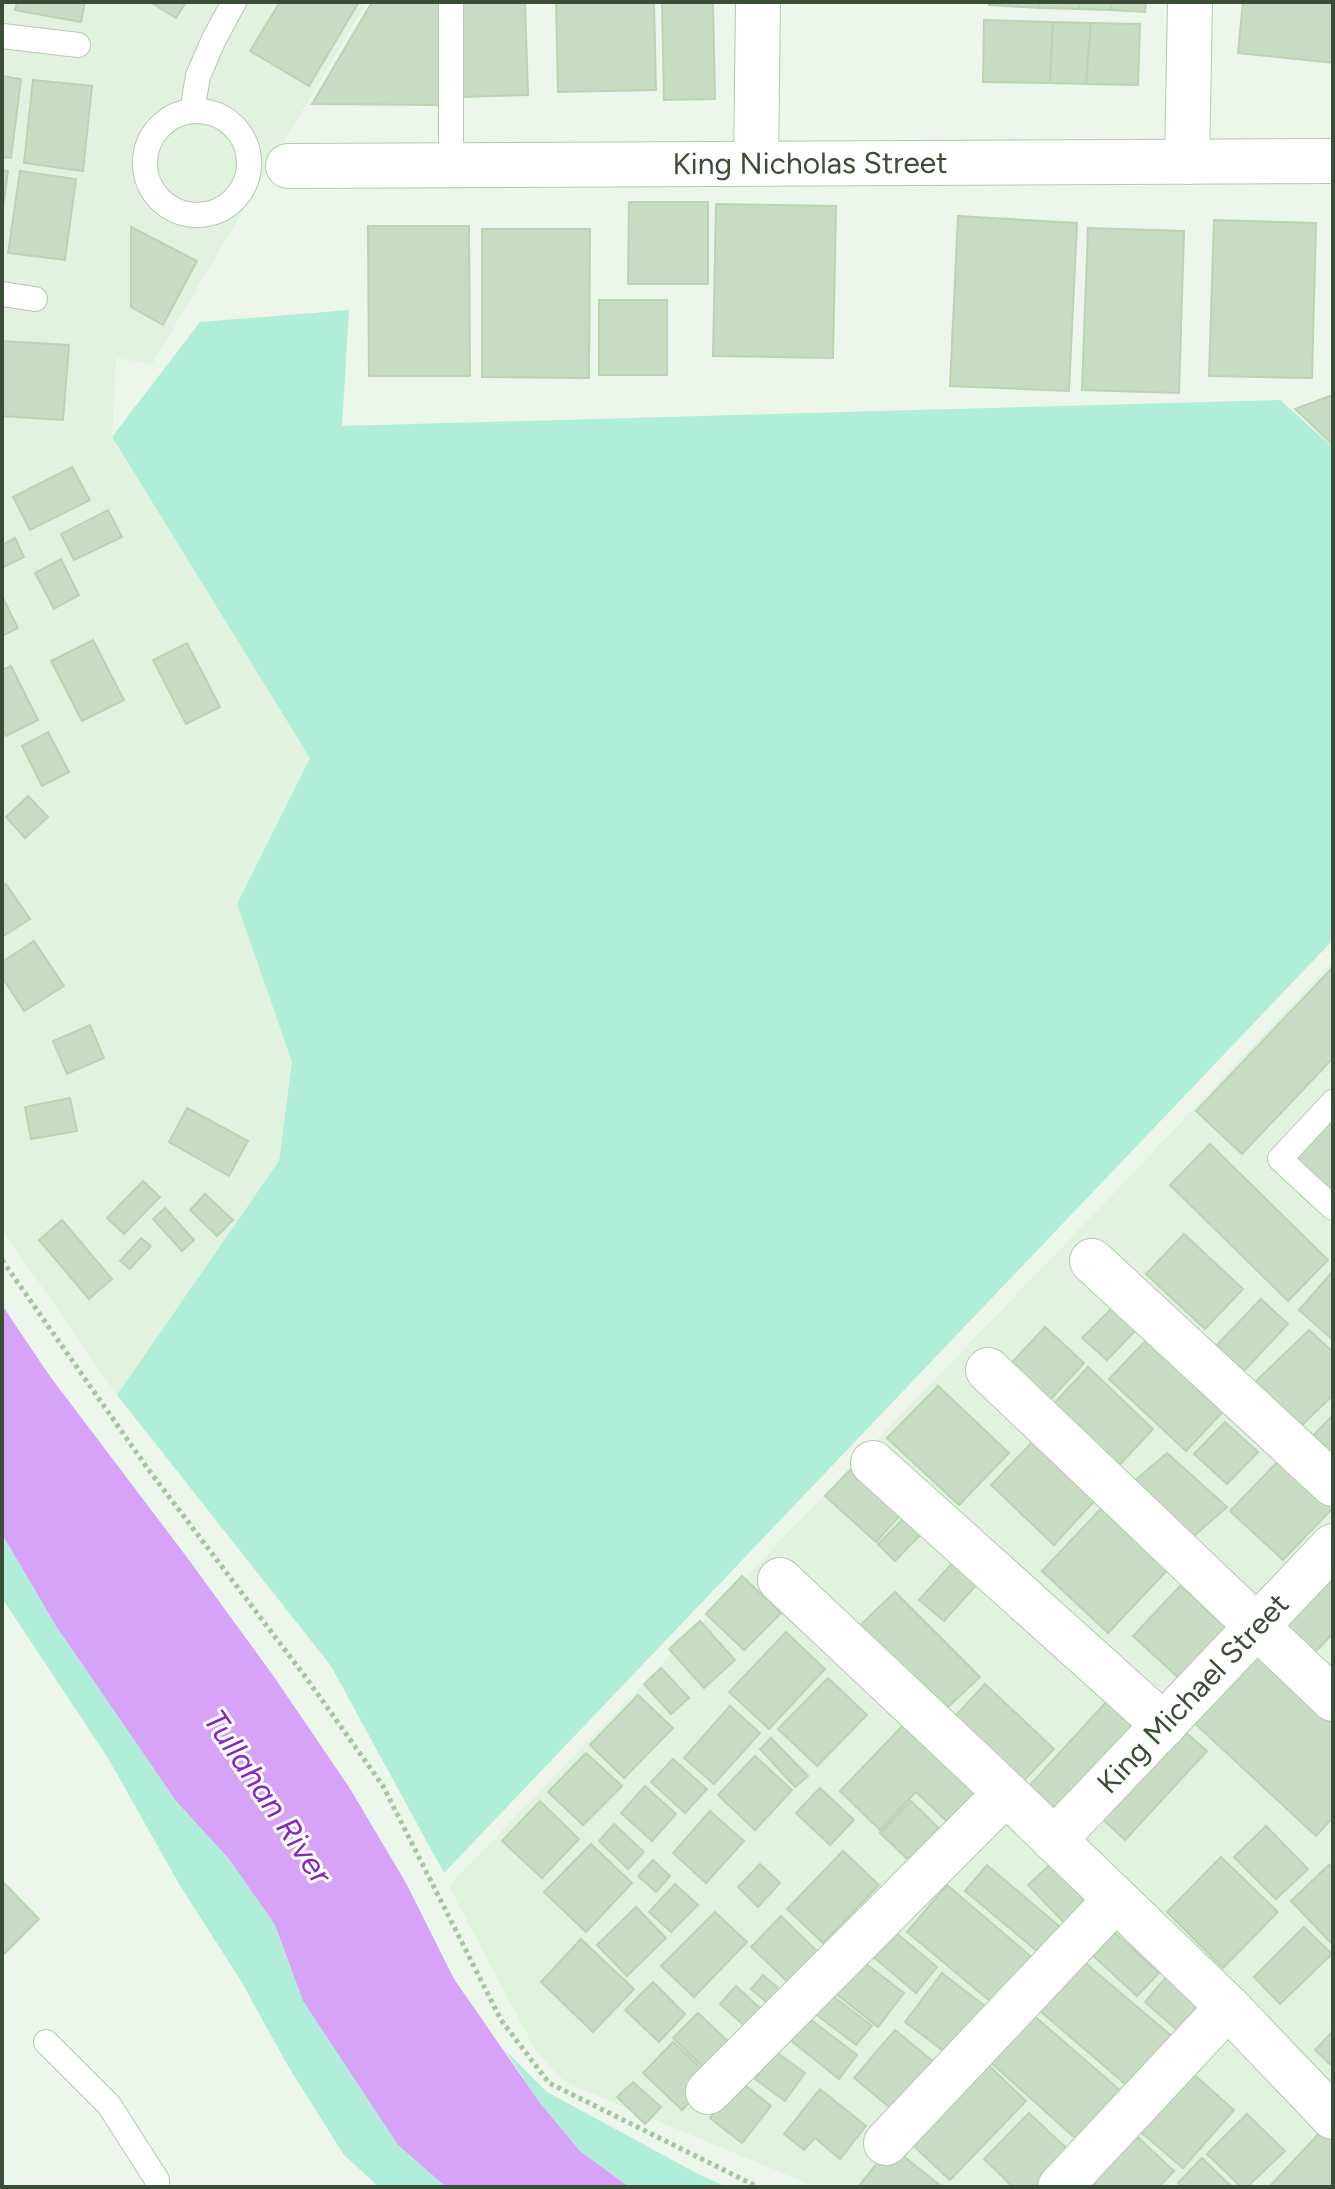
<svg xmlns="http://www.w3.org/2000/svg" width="1335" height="2189" viewBox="0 0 1335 2189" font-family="Figtree,sans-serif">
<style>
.residential{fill:#e1f2df}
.green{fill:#b0eed9}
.water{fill:#d7a3f8}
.building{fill:#c7dcc2;stroke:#b8d5b1;stroke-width:2}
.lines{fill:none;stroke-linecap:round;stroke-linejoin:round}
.service-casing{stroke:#b5c9b2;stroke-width:26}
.minor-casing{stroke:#b5c9b2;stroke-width:46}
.path{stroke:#a2c79c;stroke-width:5;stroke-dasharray:4 4;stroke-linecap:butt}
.service{stroke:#fff;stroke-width:24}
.minor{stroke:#fff;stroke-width:44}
.labels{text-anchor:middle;stroke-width:6;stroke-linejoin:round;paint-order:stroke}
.street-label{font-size:30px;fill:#3b4c37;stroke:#fff}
.water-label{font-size:32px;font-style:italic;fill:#8924c4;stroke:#fff}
</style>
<rect width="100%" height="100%" fill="#ecf6eb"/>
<g class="residential">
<polygon points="2,2 367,2 152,364 116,358 112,438 311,758 237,904 292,1062 279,1161 117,1395 2,1229"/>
<polygon points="1333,961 1333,2187 816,2187 565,2082 537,2053 449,1886 1138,1168"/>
</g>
<g class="green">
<polygon points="349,310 342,426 1280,400 1333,447 1333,940 444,1873 331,1666 117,1395 279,1161 292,1062 237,904 310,758 112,437 200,322"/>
<polygon points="2,1534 56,1626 176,1801 229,1859 275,1925 303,2001 398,2145 446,2187 379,2187 344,2155 288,2066 241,1981 179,1884 108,1758 2,1598"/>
<polygon points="505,2050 547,2092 700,2175 727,2187 633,2187 625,2184 580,2151 540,2103"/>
</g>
<polygon class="water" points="2,1305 49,1375 186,1556 272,1674 349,1787 406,1883 454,1979 540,2103 580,2151 625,2184 633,2187 446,2187 398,2145 303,2001 275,1925 229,1859 176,1801 56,1626 2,1534"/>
<g class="building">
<polygon points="17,2 85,2 81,22 15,10"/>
<polygon points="150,2 186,2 176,18"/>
<polygon points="280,2 359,2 309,86 250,51"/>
<polygon points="372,2 442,2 439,105 312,104"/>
<polygon points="460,2 525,2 528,95 463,97"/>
<polygon points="556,2 654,2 656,90 558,92"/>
<polygon points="662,2 713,2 715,99 664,100"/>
<polygon points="989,2 1040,2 1039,8 989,5"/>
<polygon points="1040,2 1080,2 1079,9 1039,8"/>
<polygon points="1080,2 1112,2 1111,10 1079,9"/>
<polygon points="1112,2 1146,2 1145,12 1111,10"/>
<polygon points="1243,2 1333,2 1333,63 1238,53"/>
<polygon points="984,20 1053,22 1050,83 983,82"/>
<polygon points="1053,22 1091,23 1086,84 1050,83"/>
<polygon points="1091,23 1140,24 1138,85 1086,84"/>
<polygon points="2,76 21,79 11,158 2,157"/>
<polygon points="33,80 92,86 83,171 24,163"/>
<polygon points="2,170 8,171 2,215"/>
<polygon points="20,171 76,179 65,260 8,253"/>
<polygon points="629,202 708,202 708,284 628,284"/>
<polygon points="716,204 836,206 833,358 713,356"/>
<polygon points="958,216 1077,223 1069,391 950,386"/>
<polygon points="1214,220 1316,223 1312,378 1209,376"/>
<polygon points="368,226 469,226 470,376 369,376"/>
<polygon points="131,227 197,261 163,325 131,307"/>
<polygon points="1088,228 1184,231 1179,393 1082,390"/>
<polygon points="482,229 590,229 589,378 482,377"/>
<rect x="599" y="300" width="68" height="75"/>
<polygon points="2,341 69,345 63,420 2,416"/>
<polygon points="1333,395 1333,445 1295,409"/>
<polygon points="72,467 90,500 30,530 13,497"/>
<polygon points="108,510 122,537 74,560 61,534"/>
<polygon points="15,538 24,557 2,568 2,545"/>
<polygon points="61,559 79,595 54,609 35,573"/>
<polygon points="2,596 18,628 2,636"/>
<polygon points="93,640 124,700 82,721 51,661"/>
<polygon points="187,643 220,707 186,724 153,660"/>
<polygon points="11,666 38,720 6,736 2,729 2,670"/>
<polygon points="48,732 69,772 42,786 22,746"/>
<polygon points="28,796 48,817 25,838 6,817"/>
<polygon points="6,884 30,919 2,937 2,886"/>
<polygon points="34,941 64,986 24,1011 2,977 2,962"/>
<polygon points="1333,967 1333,1058 1242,1154 1196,1111"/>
<polygon points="90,1025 104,1058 67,1074 53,1041"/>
<polygon points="70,1098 77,1131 31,1139 25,1107"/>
<polygon points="187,1108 248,1141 229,1176 169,1142"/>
<polygon points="1333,1111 1333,1195 1292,1155"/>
<polygon points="1210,1144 1328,1260 1288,1301 1170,1185"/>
<polygon points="143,1181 160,1197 124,1234 107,1218"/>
<polygon points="205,1194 233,1220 217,1236 190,1210"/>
<polygon points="165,1208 194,1240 182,1251 153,1219"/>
<polygon points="62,1220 112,1279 89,1299 39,1240"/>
<polygon points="1184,1234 1243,1289 1205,1329 1146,1274"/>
<polygon points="141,1238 151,1246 130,1269 120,1261"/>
<polygon points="1333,1271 1333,1340 1299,1310"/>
<polygon points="1261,1299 1288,1324 1242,1373 1215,1347"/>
<polygon points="1113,1307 1137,1329 1107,1360 1082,1338"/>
<polygon points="1045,1327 1084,1363 1041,1410 1002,1373"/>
<polygon points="1309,1330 1333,1352 1333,1395 1298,1429 1254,1383"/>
<polygon points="1154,1332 1231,1403 1186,1451 1109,1379"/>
<polygon points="1088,1367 1153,1429 1112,1473 1047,1411"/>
<polygon points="938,1386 1009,1453 959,1505 887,1438"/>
<polygon points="1333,1415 1333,1476 1302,1447"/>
<polygon points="1225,1422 1258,1452 1227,1484 1194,1454"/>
<polygon points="1035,1439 1098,1497 1054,1545 991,1485"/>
<polygon points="1167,1453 1227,1507 1186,1543 1126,1488"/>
<polygon points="1283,1456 1333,1504 1333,1508 1283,1560 1230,1511"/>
<polygon points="855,1465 904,1511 876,1542 825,1496"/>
<polygon points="1110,1499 1176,1561 1108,1633 1042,1571"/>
<polygon points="909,1513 926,1529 895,1561 878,1544"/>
<polygon points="955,1560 979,1582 944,1621 919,1600"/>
<polygon points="742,1576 781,1613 744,1650 706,1614"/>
<polygon points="1332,1578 1333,1633 1304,1664 1275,1637"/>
<polygon points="1181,1585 1231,1633 1184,1683 1133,1636"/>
<polygon points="895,1592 980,1677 934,1720 850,1635"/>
<polygon points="700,1621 735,1660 704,1688 669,1649"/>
<polygon points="786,1632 825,1669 769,1729 729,1692"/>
<polygon points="1258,1644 1333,1714 1333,1817 1316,1836 1189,1718"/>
<polygon points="661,1668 689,1698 671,1714 644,1684"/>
<polygon points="828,1678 867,1715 817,1766 778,1729"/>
<polygon points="985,1684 1054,1749 1015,1790 946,1726"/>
<polygon points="638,1695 673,1728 624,1778 590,1745"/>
<polygon points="1109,1699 1136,1724 1045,1821 1019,1797"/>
<polygon points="730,1706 760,1733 714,1784 684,1758"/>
<polygon points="911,1717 989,1791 954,1828 916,1792 880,1830 840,1791"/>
<polygon points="1182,1729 1207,1751 1125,1840 1100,1817"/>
<polygon points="771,1738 808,1776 795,1787 760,1749"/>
<polygon points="586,1753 622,1786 583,1825 548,1792"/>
<polygon points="755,1756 792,1790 755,1830 718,1795"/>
<polygon points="673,1759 707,1789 685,1813 651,1782"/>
<polygon points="645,1786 676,1814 652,1841 621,1813"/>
<polygon points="820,1788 854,1820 830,1845 796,1813"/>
<polygon points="540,1801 579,1839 542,1878 502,1841"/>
<polygon points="911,1801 950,1839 920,1871 880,1833"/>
<polygon points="710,1811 744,1841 706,1883 673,1853"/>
<polygon points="614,1824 644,1852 628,1869 599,1841"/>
<polygon points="1266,1826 1308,1869 1276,1899 1234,1857"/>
<polygon points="591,1844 632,1883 586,1932 544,1892"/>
<polygon points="843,1851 879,1885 823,1943 787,1909"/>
<polygon points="1059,1856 1103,1902 1072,1931 1028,1885"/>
<polygon points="1221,1857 1278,1912 1223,1968 1167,1912"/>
<polygon points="653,1860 670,1876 656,1892 638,1876"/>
<polygon points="760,1864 780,1883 758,1907 738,1887"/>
<polygon points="987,1865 1065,1931 1043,1956 965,1891"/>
<polygon points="1329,1865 1333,1869 1333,1945 1291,1901"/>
<polygon points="2,1881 39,1919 2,1956"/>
<polygon points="675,1884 698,1905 671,1932 649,1912"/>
<polygon points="947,1885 1035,1960 996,2006 907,1932"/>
<polygon points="636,1907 666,1938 627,1976 597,1945"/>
<polygon points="715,1912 747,1942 694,1997 661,1966"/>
<polygon points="781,1916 822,1956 792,1986 751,1947"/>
<polygon points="1304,1927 1332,1954 1280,2004 1254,1977"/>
<polygon points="893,1930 937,1967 916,1993 871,1955"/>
<polygon points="1112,1930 1159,1973 1137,1996 1090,1953"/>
<polygon points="581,1939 634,1989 593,2032 541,1982"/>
<polygon points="852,1953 904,1993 878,2027 825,1985"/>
<polygon points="1076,1955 1181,2044 1137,2094 1033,2005"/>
<polygon points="1173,1969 1215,2006 1186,2038 1145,2002"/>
<polygon points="942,1973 990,2010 953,2058 905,2022"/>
<polygon points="763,1975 790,1998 778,2012 751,1989"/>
<polygon points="653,1982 685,2014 659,2042 625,2010"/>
<polygon points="736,1986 763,2011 747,2028 720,2004"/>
<polygon points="825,1990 872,2026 856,2045 809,2009"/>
<polygon points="698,2013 733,2046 708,2072 673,2038"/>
<polygon points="802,2013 857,2055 839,2079 784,2035"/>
<polygon points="1032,2014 1128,2097 1084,2146 989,2061"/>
<polygon points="895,2030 935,2063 895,2112 854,2078"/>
<polygon points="1333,2031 1333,2067 1315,2050"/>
<polygon points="673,2042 712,2079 682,2110 643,2073"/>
<polygon points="776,2052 805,2073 785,2101 755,2079"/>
<polygon points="979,2056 1026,2101 950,2180 903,2136"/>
<polygon points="1182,2064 1234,2110 1183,2168 1129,2122"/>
<polygon points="740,2081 771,2106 742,2143 710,2118"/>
<polygon points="633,2082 661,2107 645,2124 617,2097"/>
<polygon points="820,2089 866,2126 840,2159 815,2138 804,2150 784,2134"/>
<polygon points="1029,2113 1077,2158 1049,2187 1013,2187 984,2159"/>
<polygon points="1247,2114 1285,2151 1247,2187 1241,2187 1207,2154"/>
<polygon points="1127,2127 1174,2171 1159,2187 1098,2187 1084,2174"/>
<polygon points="1325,2127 1333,2135 1333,2183 1329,2187 1269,2187"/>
<polygon points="891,2146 942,2187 858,2187"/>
<polygon points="1202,2158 1232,2187 1183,2187 1178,2183"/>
</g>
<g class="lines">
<defs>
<g id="service">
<polyline points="2,36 78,45"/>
<circle cx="197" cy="163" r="52"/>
<polyline points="192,111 198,76 214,39 234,2"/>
<polyline points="451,165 451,2"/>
<polyline points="2,294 35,299"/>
<polyline points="1333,1102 1280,1159 1333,1208"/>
<polyline points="46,2042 109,2105 157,2180 157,2187"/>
</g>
<g id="minor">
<polyline points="1187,162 1190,2"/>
<polyline points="756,163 758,2"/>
<path id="s1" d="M288 166 1333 161"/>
<polyline points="1092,1261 1333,1484"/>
<polyline points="988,1370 1333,1699"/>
<polyline points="873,1463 1164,1725"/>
<polyline points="780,1580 1006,1793 1228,2007 1333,2117"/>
<path id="s2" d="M1054 1840 1333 1546"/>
<polyline points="708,2092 1006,1793"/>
<polyline points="886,2143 1115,1900"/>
<polyline points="1060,2187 1228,2007"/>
</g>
</defs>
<use href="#service" class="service-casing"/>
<use href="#minor" class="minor-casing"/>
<polyline class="path" points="2,1260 148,1469 307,1679 383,1786 501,2020 549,2083 758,2187"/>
<use href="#service" class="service"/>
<use href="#minor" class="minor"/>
</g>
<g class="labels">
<g class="street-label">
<text dy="10" stroke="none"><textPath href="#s1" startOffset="522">King Nicholas Street</textPath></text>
<text dy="10" stroke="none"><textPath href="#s2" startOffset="202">King Michael Street</textPath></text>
</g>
<g class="water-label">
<text transform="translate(268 1797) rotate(56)" y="11">Tullahan River</text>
</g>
</g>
<rect width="1335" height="2189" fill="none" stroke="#3b4c37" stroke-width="8"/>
</svg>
